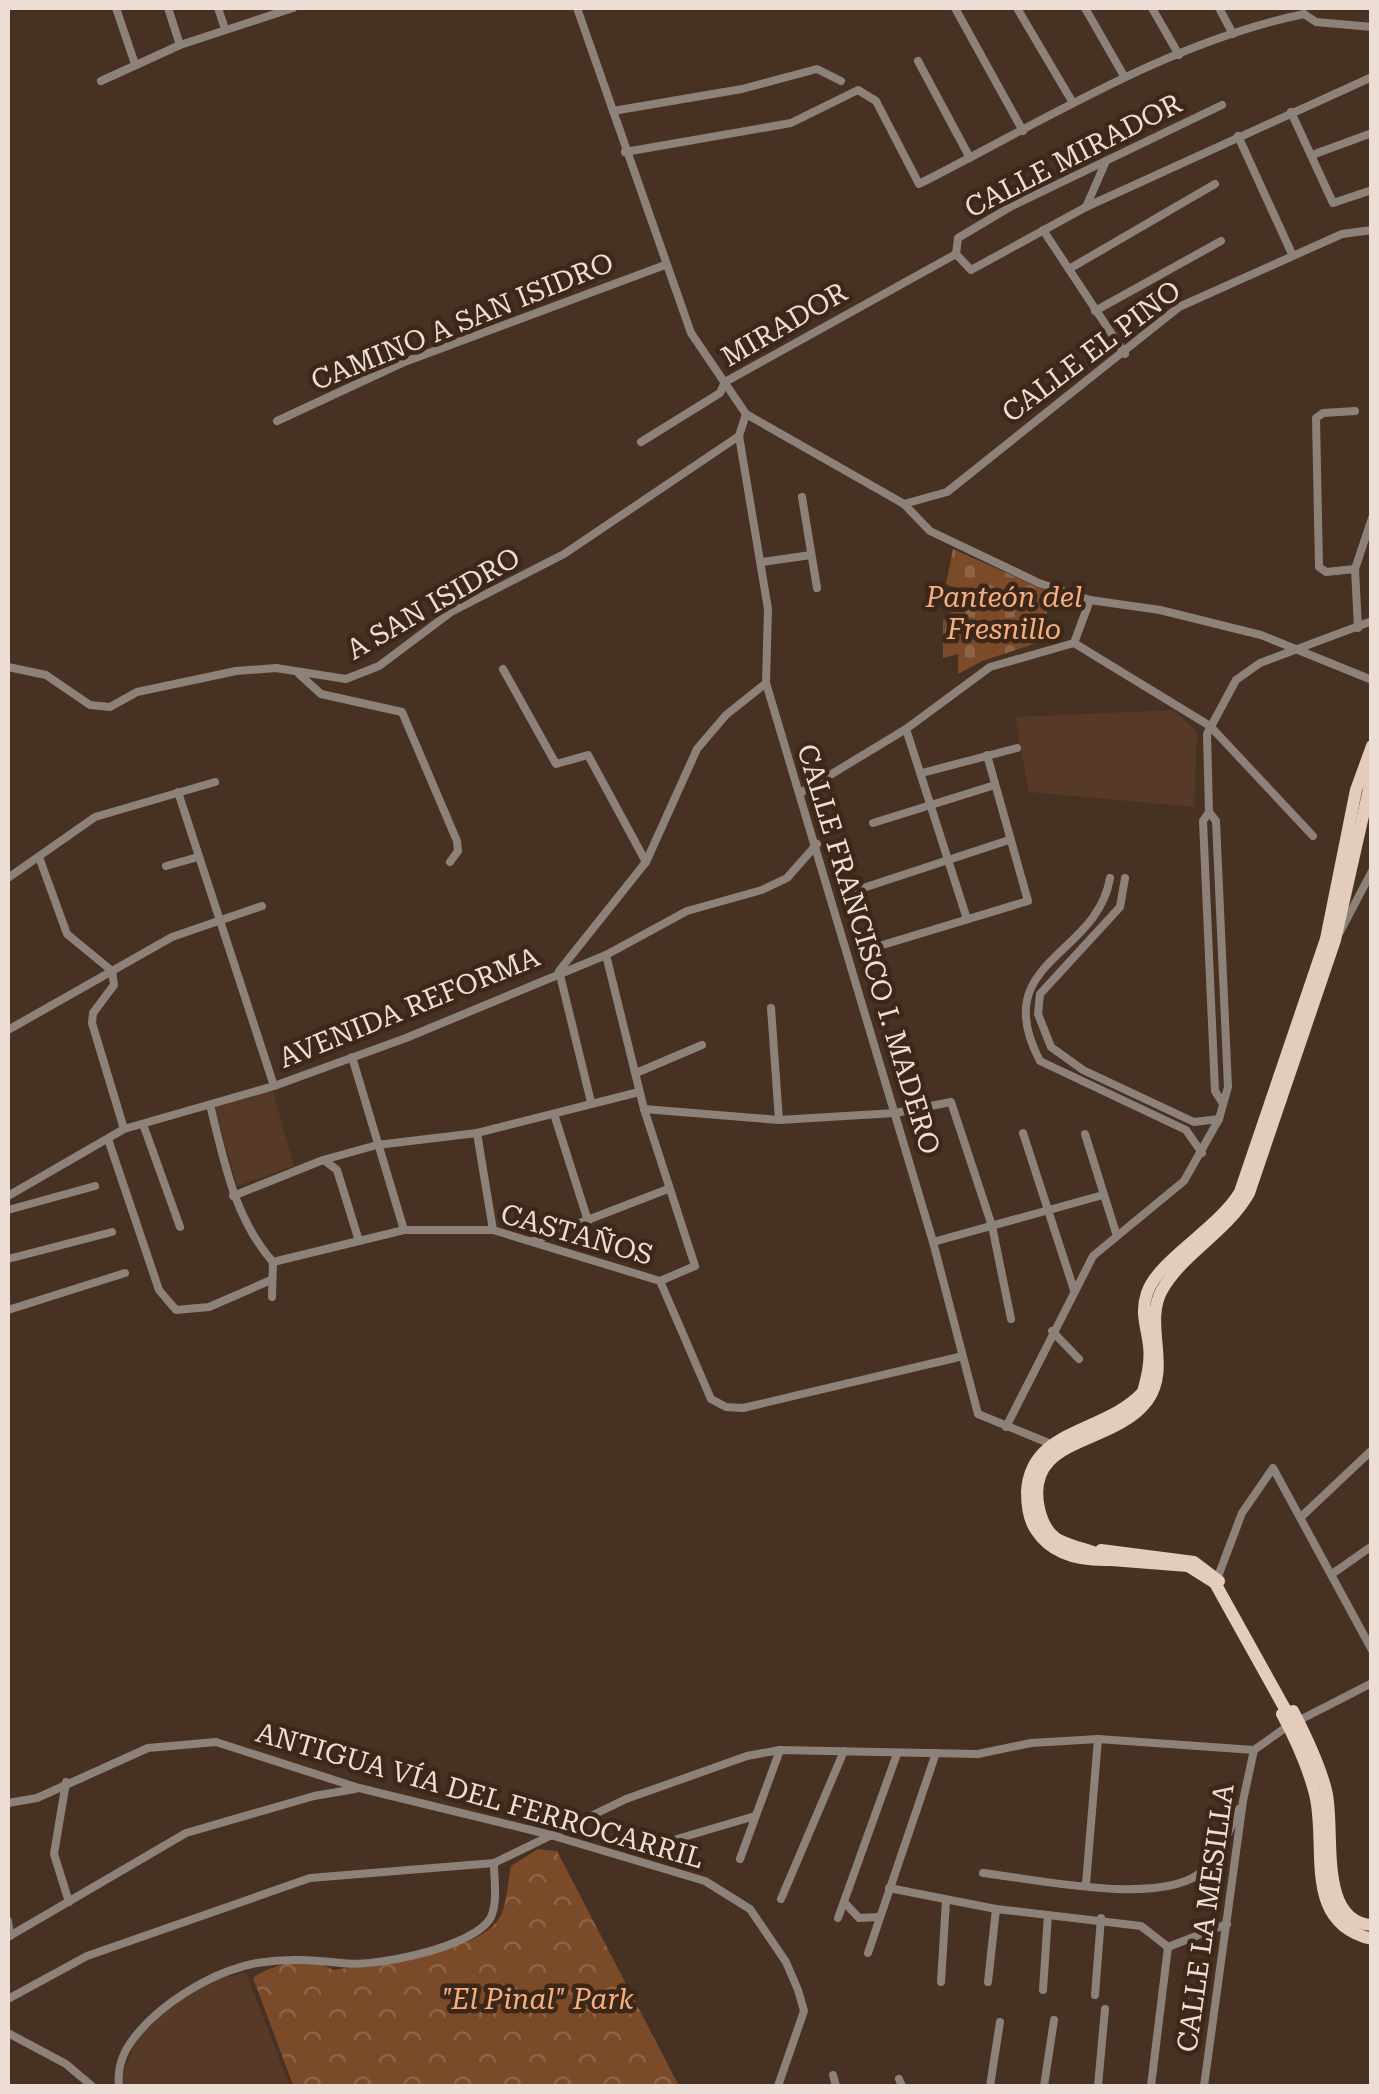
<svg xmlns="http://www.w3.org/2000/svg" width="1379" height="2094" viewBox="0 0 1379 2094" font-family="'Roboto Serif',serif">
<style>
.built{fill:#563a27}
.cemetery{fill:url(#cemetery-stones)}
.park{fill:url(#park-crowns)}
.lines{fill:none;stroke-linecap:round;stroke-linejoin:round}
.minor{stroke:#8d827a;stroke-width:8}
.primary{stroke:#e4ccbd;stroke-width:12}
.primary-bridge{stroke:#e4ccbd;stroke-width:12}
.labels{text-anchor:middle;stroke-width:9;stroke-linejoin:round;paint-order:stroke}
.street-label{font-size:28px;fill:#edded5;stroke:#3d2719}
.park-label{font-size:28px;font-style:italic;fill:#f6af81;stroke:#3d2719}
</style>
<defs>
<pattern id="cemetery-stones" width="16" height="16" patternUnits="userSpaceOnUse" patternTransform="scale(2.5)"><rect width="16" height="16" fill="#7b4a29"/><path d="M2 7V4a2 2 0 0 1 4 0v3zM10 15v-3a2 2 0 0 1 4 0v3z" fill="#8e6447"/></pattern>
<pattern id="park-crowns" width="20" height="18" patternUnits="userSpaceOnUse" patternTransform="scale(2.5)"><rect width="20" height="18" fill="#7b4a29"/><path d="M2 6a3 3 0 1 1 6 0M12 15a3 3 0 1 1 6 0" fill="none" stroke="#8e6447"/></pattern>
</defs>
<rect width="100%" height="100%" fill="#473123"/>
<g class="built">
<polygon points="1174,710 1197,732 1194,807 1029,792 1015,717"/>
<polygon points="271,1085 294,1166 237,1186 214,1104"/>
<polygon points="246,1973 290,2086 118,2084 142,2027 207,1981"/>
</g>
<polygon class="cemetery" points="953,549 1047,591 1046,640 982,661 958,674 958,654 943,658 943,619 951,619 951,612 965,612 969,592 946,584"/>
<path class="park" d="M538 1849 557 1851 679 2086 293 2085 253 1978C271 1963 313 1956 333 1970 373 1963 483 1956 502 1913 507 1900 508 1881 511 1866Z"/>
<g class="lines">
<g class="minor">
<polyline points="116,8 135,64"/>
<polyline points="168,8 180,45"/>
<polyline points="218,8 225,29"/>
<polyline points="577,8 691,333 746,414 904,504 930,531 1039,583 1090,600 1160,610 1261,635 1372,680"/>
<polyline points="955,8 1023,131"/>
<polyline points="1017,8 1073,103"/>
<polyline points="1085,8 1124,76"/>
<polyline points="1152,8 1179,55"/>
<polyline points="1219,8 1233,34"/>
<polyline points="1304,14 1316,22 1372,27"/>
<polyline points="918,61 970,158"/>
<polyline points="101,81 180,45 293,8"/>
<polyline points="613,111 742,89 817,69 841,81"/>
<polyline points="1291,112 1333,203 1372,190"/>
<polyline points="1238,136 1292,254"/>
<path d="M625 152 791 123 858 90 876 101 919 184C1044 121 1166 43 1304 14"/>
<polyline points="1312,155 1372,133"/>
<polyline points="1086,207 1106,161"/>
<polyline points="1043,230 1125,354"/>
<polyline points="956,254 971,270 1086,207 1372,77"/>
<polyline points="956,254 958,238 1010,207 1222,105"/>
<polyline points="1069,269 1215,184"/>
<polyline points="1095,311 1221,241"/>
<polyline points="1355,411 1323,413 1316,418 1319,567 1326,572 1355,569"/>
<polyline points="746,414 739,436 768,609 766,683 933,1242 978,1414 1056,1446"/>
<polyline points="277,421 402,363 665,265"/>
<polyline points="641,442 720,393 725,382 956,254"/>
<polyline points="802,497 817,588"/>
<polyline points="904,504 947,492 1179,307 1342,234 1372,230"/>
<polyline points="762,562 811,555"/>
<polyline points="1358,628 1355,569 1372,518"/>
<polyline points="1074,643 1090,600"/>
<polyline points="8,667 46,675 90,705 110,707 137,692 236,671 276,668 346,679 379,666 451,612 564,554 739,436"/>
<polyline points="503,669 556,764 588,755 646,862"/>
<polyline points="299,674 321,694 402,712 457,841 458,851 450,862"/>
<polyline points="906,729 967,919"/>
<polyline points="922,773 1017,748"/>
<polyline points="178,792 274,1086"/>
<polyline points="802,792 906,729 990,667 1074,643 1210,726 1313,836"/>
<polyline points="1209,812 1203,821 1215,1091 1222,1102"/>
<polyline points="873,823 995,785"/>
<polyline points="39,857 67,934 112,971 114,985 93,1013 92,1023 124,1129"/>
<polyline points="166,866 198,857"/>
<polyline points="8,878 95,817 215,782"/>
<path d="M1110 878C1097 957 987 961 1040 1061L1186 1130 1202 1153"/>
<polyline points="1125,878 1120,907 1040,994 1038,1014 1051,1047 1083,1070 1194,1122 1219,1119"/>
<polyline points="857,890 1009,840"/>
<polyline points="1340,932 1372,871"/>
<polyline points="866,950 1028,901 987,755"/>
<polyline points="606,955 644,1109 695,1266 660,1281"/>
<polyline points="771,1008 779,1120"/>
<polyline points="8,1030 172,937 262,906"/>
<polyline points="352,1057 404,1230"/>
<polyline points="636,1073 702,1045"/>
<polyline points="591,1102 559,971 646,862 697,749 726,715 766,683"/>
<path d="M210 1105C224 1160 234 1218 273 1262"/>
<polyline points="644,1109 779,1120 895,1113 951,1102 992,1226 1011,1319"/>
<polyline points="554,1114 588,1221"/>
<polyline points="143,1124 180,1227"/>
<polyline points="477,1133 493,1230"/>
<polyline points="1023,1133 1074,1290"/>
<polyline points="1085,1134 1116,1233"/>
<polyline points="108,1139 159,1290 176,1310 209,1307 271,1280"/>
<polyline points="324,1160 337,1170 359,1241"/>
<polyline points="8,1196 124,1129 274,1086 406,1038 606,955 687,911 762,890 787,878 817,844"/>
<polyline points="233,1196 323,1160 377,1145 477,1133 639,1092"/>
<polyline points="8,1210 95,1186"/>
<polyline points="533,1241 668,1189"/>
<polyline points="933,1242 1103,1195"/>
<polyline points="8,1259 112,1232"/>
<polyline points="273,1262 404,1230 493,1230 660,1281"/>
<polyline points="660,1281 711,1399 726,1407 743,1408 959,1357"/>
<polyline points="272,1297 273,1262"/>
<polyline points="8,1310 125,1273"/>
<polyline points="1052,1331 1079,1359"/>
<polyline points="1006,1427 1093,1256 1184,1181 1219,1119 1228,1087 1216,821 1209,812 1207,734 1236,680 1260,663 1372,621"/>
<polyline points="1301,1517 1372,1450"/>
<polyline points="1332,1574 1372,1546"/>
<polyline points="1217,1579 1242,1513 1273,1468 1372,1650"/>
<polyline points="66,1782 54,1854 69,1902"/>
<polyline points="8,1803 37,1798 148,1748 216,1742 359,1788 547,1834 705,1881 750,1909 786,1962 798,1990 804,2011 778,2086"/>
<polyline points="677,1839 755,1816"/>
<polyline points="740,1859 780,1750"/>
<path d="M983 1873C1036 1879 1164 1908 1204 1870 1221 1854 1229 1830 1239 1809"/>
<polyline points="1086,1884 1098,1739"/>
<polyline points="889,1888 996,1909 1141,1926 1168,1947 1227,1924"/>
<polyline points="781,1899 844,1751"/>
<polyline points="844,1902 859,1918 879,1917"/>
<polyline points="838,1918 897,1754"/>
<polyline points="8,1921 10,1936"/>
<polyline points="8,1937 186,1833 314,1796 355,1789"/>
<polyline points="868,1953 936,1753"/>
<polyline points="941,1982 946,1901"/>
<polyline points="988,1982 996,1909"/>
<polyline points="1043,1990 1048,1915"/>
<polyline points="1095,1995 1101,1918"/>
<polyline points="8,1999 87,1956 310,1878 494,1863"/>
<polyline points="8,2033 66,2064 92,2086"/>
<polyline points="833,2075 836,2086"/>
<polyline points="899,2079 902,2086"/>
<path d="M119 2086C116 2059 130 2040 149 2021 177 1994 219 1970 257 1963 287 1958 312 1960 341 1963 373 1968 476 1947 491 1917 498 1901 494 1880 494 1863L626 1799 747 1756 780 1750 978 1754 1031 1743 1098 1739 1254 1750"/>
<polyline points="990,2086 1000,2022"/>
<polyline points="1044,2086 1054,2020"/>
<polyline points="1098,2086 1105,2009"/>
<polyline points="1151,2086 1168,1947"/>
<polyline points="1204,2086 1243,1801 1254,1750 1288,1726 1372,1683"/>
</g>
<g class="primary">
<polyline points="1101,1550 1194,1562 1219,1581"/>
<path d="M1109 1559C1093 1550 1075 1548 1059 1540 1047 1534 1042 1521 1039 1509 1023 1435 1112 1447 1147 1401 1172 1368 1143 1324 1162 1290 1184 1252 1227 1232 1249 1193L1335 940 1372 776"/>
<path d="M1111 1560C1083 1561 1052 1555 1036 1530 1029 1520 1027 1503 1027 1492 1030 1428 1106 1433 1143 1392 1147 1377 1151 1362 1149 1346 1147 1327 1140 1313 1147 1293 1158 1260 1218 1229 1240 1192L1326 939 1356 790 1372 746"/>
<path d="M1293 1711C1306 1736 1319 1763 1326 1790 1336 1828 1316 1922 1372 1925"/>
<path d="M1282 1714C1295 1738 1308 1767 1315 1794 1328 1846 1301 1923 1372 1939"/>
</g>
<polyline class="primary-bridge" points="1111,1560 1188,1566 1215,1583 1294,1725"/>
</g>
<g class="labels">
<g class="street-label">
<text transform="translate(1073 155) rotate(-27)" y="10">CALLE MIRADOR</text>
<text transform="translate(462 321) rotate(-22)" y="10">CAMINO A SAN ISIDRO</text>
<text transform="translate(784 324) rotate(-30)" y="10">MIRADOR</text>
<text transform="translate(1091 351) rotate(-37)" y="10">CALLE EL PINO</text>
<text transform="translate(433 603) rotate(-30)" y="10">A SAN ISIDRO</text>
<text transform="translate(869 949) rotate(73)" y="10">CALLE FRANCISCO I. MADERO</text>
<text transform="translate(409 1007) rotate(-22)" y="10">AVENIDA REFORMA</text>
<text transform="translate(577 1234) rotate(16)" y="10">CASTAÑOS</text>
<text transform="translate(480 1795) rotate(16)" y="10">ANTIGUA VÍA DEL FERROCARRIL</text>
<text transform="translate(1205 1918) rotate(-82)" y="10">CALLE LA MESILLA</text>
</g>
<g class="park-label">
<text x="1004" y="607">Panteón del<tspan x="1004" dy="32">Fresnillo</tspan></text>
<text x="538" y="2009">"El Pinal" Park</text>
</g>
</g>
<rect width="1379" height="2094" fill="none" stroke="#edded5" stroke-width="20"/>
</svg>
